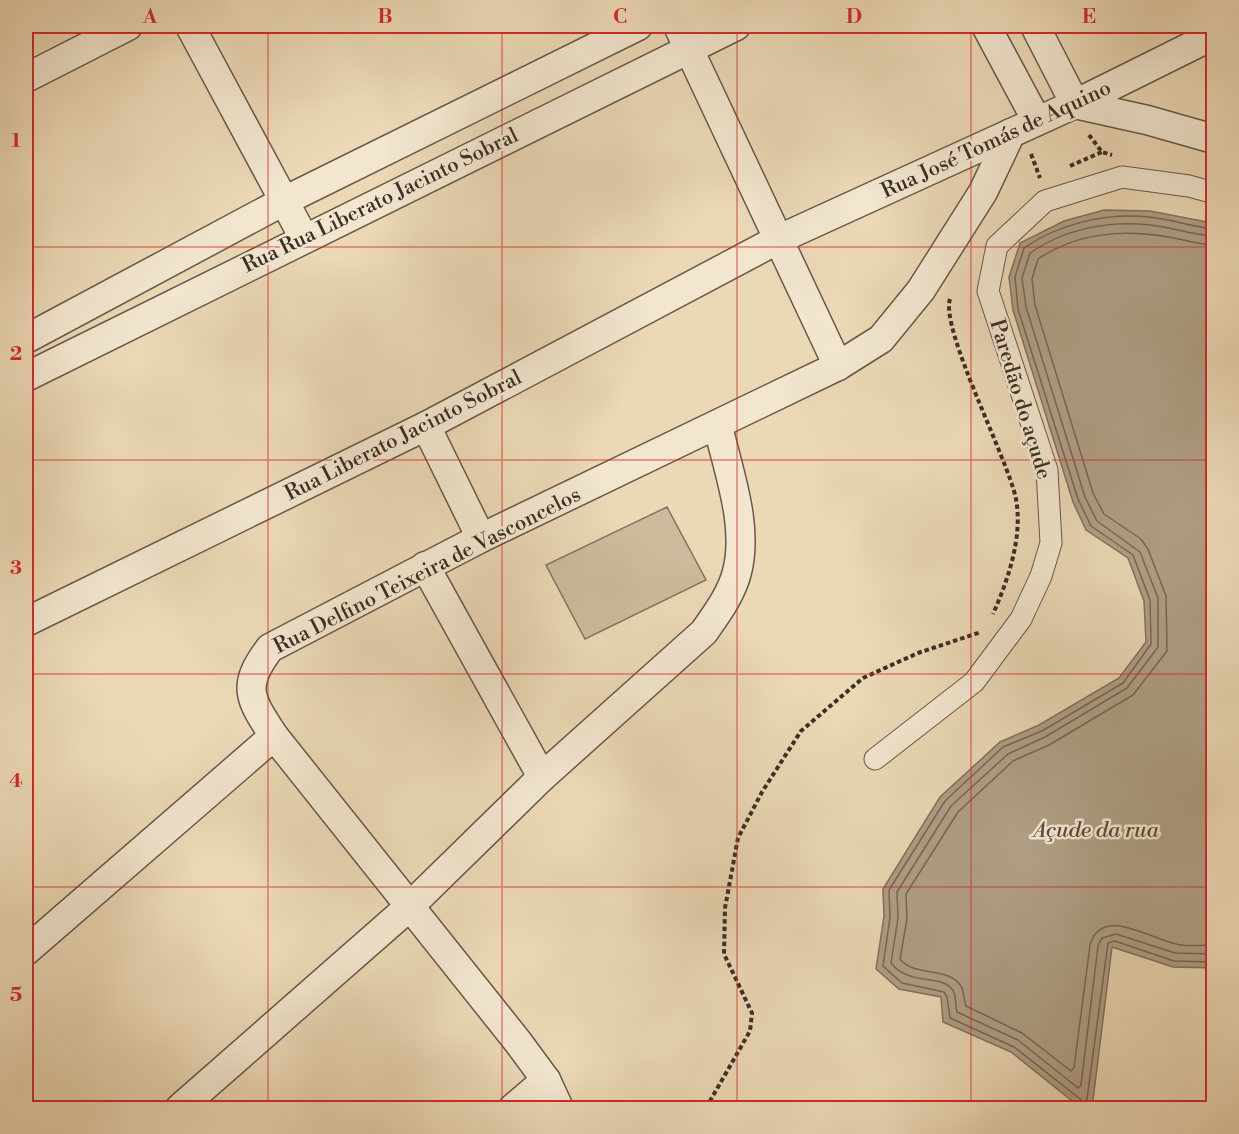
<svg xmlns="http://www.w3.org/2000/svg" width="1239" height="1134" viewBox="0 0 1239 1134" font-family="'Libre Bodoni',serif">
<style>
.green{fill:#cdbb9d;stroke:#847462;stroke-width:1.5}
.water{fill:#af9e85;stroke:#81715f;stroke-width:1.5}
.lines{fill:none;stroke-linecap:round;stroke-linejoin:round}
.shore{stroke:#756656;stroke-width:1.5}
.pedestrian-casing{stroke:#67584a;stroke-width:23}
.minor-casing{stroke:#67584a;stroke-width:31}
.path{stroke:#3b2e27;stroke-width:4;stroke-dasharray:4.5 3;stroke-linecap:butt}
.pedestrian{stroke:#f2e6cf;stroke-width:21}
.minor{stroke:#f2e6cf;stroke-width:28}
.grid{fill:none;stroke:#d62828;stroke-width:1.5;stroke-opacity:0.55}
.labels{text-anchor:middle;stroke-width:5;stroke-linejoin:round;paint-order:stroke}
.street-label{font-size:21px;fill:#3b2e27;stroke:#f2e6cf}
.water-label{font-size:22px;font-style:italic;fill:#584a3e;stroke:#f2e6cf}
.neatline{fill:none;stroke:#d62828;stroke-width:2}
.grid-label{font-size:20px;text-anchor:middle;font-weight:bold;fill:#d62828}
</style>
<rect width="100%" height="100%" fill="#ebd8b5"/>
<filter id="stains"><feTurbulence type="fractalNoise" baseFrequency=".00333" numOctaves="4"/><feColorMatrix values="0 0 0 0 .2 0 0 0 0 .09 0 0 0 0 .02 0 0 0 .5 -.17"/></filter>
<radialGradient id="worn" r=".72"><stop offset=".6" stop-color="#630" stop-opacity="0"/><stop offset="1" stop-color="#630" stop-opacity=".3"/></radialGradient>
<polygon class="green" points="667,507 706,580 585,639 546,565"/>
<polygon class="water" points="1104,210 1150,211 1213,223 1214,968 1173,967 1112,947 1092,1108 1081,1108 1011,1052 943,1022 941,997 899,989 876,969 884,916 883,889 940,797 1000,742 1039,725 1119,678 1146,642 1144,601 1128,558 1086,530 1073,502 1013,310 1009,277 1020,243 1064,221"/>
<g class="lines">
<g class="shore">
<path d="M1214 229C1192 227 1171 219 1149 217 1106 213 1060 223 1024 248L1015 277 1018 309 1078 499 1091 526 1133 555 1150 600 1151 644 1123 683 1042 731 1003 747 945 801 889 890 890 917 883 966 902 983 944 992 947 997 950 1018 1014 1047 1084 1102 1087 1099 1108 943 1115 941 1174 961 1214 962"/>
<path d="M1214 236C1192 235 1171 227 1150 225 1109 220 1064 229 1030 253L1022 278 1026 307 1085 497 1097 521 1140 552 1158 598V647L1127 688 1045 737 1008 754 951 806 897 892 898 918 891 963C909 986 940 974 952 989 957 995 955 1005 957 1012L1018 1040 1078 1088 1081 1085 1098 946 1102 938 1116 934 1175 953 1214 954"/>
<path d="M1214 245C1198 245 1183 239 1168 237 1123 229 1076 233 1038 259L1032 279 1035 305 1093 493 1104 514 1141 539 1148 549 1166 596 1167 651 1133 695 1049 745 1013 761 958 812 906 894 907 919 900 959C915 978 950 965 962 988 964 994 964 1000 966 1006L1022 1033 1071 1071 1074 1068 1090 945C1101 905 1151 939 1176 944 1188 947 1201 945 1214 945"/>
</g>
<defs>
<polyline id="pedestrian" points="875,759 974,682 1021,619 1041,576 1051,543 1047,470 988,291 997,246 1045,201 1122,177 1189,186 1214,193"/>
<g id="minor">
<polyline points="190,26 304,238"/>
<polyline points="678,26 838,366"/>
<polyline points="986,26 1037,121"/>
<polyline points="1035,26 1075,104"/>
<polyline points="26,78 128,26"/>
<polyline points="1075,104 1147,120 1214,139"/>
<polyline points="26,339 284,201 638,26"/>
<polyline points="26,377 736,26"/>
<polyline points="426,426 481,538"/>
<polyline points="425,566 542,777"/>
<polyline points="26,622 426,426 777,240 1075,104 1214,35"/>
<polyline points="274,736 518,1042 546,1080 559,1108"/>
<path d="M26 951 274 736C249 698 241 686 270 648L481 538 838 366 881 339 921 290 983 192 1011 133"/>
<path d="M180 1108 409 907 542 777 704 632C717 613 731 595 737 572 749 525 728 471 718 426"/>
<polyline points="513,1108 546,1080"/>
</g>
</defs>
<use href="#pedestrian" class="pedestrian-casing"/>
<use href="#minor" class="minor-casing"/>
<g class="path">
<polyline points="1089,135 1102,152 1112,155"/>
<polyline points="1031,154 1040,178"/>
<polyline points="1070,166 1102,152"/>
<path d="M950 299C940 329 1008 459 1016 499 1023 537 1008 580 993 614"/>
<polyline points="706,1108 750,1031 752,1013 724,954 725,908 738,838 762,792 801,731 863,678 918,653 981,632"/>
</g>
<use href="#pedestrian" class="pedestrian"/>
<use href="#minor" class="minor"/>
</g>
<path class="grid" d="M268 26V1108M502 26V1108M737 26V1108M971 26V1108M26 247H1214M26 460H1214M26 674H1214M26 887H1214"/>
<g class="labels">
<g class="street-label">
<text transform="translate(996 139) rotate(-25)" y="7">Rua José Tomás de Aquino</text>
<text transform="translate(380 200) rotate(-26)" y="7">Rua Rua Liberato Jacinto Sobral</text>
<text transform="translate(1021 399) rotate(73)" y="7">Paredão do açude</text>
<text transform="translate(403 435) rotate(-27)" y="7">Rua Liberato Jacinto Sobral</text>
<text transform="translate(427 570) rotate(-27)" y="7">Rua Delfino Teixeira de Vasconcelos</text>
</g>
<g class="water-label">
<text x="1096" y="837">Açude da rua</text>
</g>
</g>
<rect width="1239" height="1134" fill="none" stroke="#ebd8b5" stroke-width="66"/>
<rect x="33" y="33" width="1173" height="1068" class="neatline"/>
<g class="grid-label">
<text x="150" y="23">A</text>
<text x="385" y="23">B</text>
<text x="620" y="23">C</text>
<text x="854" y="23">D</text>
<text x="1089" y="23">E</text>
<text x="16" y="147">1</text>
<text x="16" y="360">2</text>
<text x="16" y="574">3</text>
<text x="16" y="787">4</text>
<text x="16" y="1001">5</text>
</g>
<rect width="100%" height="100%" filter="url(#stains)"/>
<rect width="100%" height="100%" fill="url(#worn)"/>
</svg>
